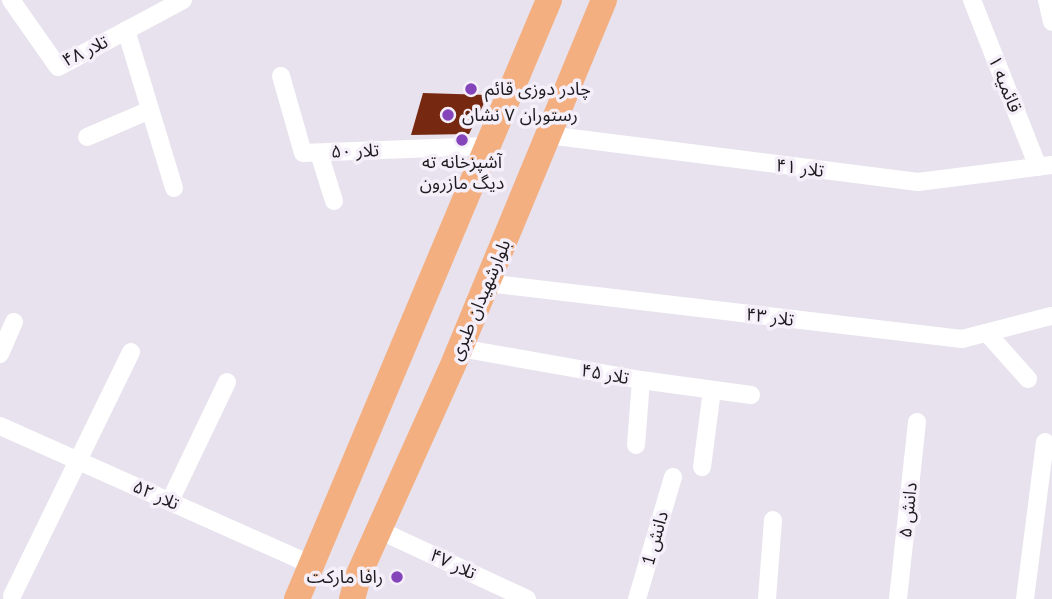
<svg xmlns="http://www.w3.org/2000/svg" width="1052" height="599" viewBox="0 0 1052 599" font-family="'PT Sans','Noto Sans Arabic',sans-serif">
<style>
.building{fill:#772810}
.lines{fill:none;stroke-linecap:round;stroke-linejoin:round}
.minor{stroke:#fff;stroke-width:18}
.highway{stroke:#f3af80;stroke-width:26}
.poi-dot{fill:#8545ba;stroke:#f5effa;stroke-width:2.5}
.labels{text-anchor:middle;stroke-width:7;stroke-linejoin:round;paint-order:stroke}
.street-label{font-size:18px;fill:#1d1b1f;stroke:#f5effa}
.poi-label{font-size:18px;fill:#1d1b1f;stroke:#f5effa;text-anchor:start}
</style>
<rect width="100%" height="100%" fill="#e7e2ed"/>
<polygon class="building" points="423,93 488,95 469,134 411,135"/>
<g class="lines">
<g class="minor">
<polyline points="11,0 58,67 183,0"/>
<polyline points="972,0 1038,167"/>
<polyline points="1047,0 1052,22"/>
<polyline points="126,30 174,188"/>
<polyline points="281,76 303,153 487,146"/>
<polyline points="548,135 918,182 1052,165"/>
<polyline points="87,137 150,110"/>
<polyline points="319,153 334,201"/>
<polyline points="487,283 962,339 1051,316"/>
<polyline points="987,333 1028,379"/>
<polyline points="460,348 641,380 751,395"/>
<polyline points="0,354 14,322"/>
<polyline points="0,426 312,565"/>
<polyline points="636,445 641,380"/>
<polyline points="702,467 712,390"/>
<polyline points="170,501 227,382"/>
<polyline points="379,530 527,599"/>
<polyline points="12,596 131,352"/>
<polyline points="637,599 673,477"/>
<polyline points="767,599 773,520"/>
<polyline points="898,599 917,422"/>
<polyline points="1025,599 1045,442"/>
</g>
<g class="highway">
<polyline points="297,599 549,0"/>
<polyline points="352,599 359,574 453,365 604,0"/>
</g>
</g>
<g class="poi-dot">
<circle cx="471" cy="89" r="7"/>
<circle cx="448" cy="115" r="7"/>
<circle cx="462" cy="140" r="7"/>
<circle cx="397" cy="577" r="7"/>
</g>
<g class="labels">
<g class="street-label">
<text transform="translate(85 51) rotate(-26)" y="6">تلار ۴۸</text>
<text transform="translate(1005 84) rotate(68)" y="6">قائمیه ۱</text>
<text transform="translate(355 151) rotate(-2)" y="6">تلار ۵۰</text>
<text transform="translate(800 168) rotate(7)" y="6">تلار ۴۱</text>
<text transform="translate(480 300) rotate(-67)" y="6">بلوارشهیدان طبری</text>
<text transform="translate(770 317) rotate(7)" y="6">تلار ۴۳</text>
<text transform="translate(605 374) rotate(10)" y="6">تلار ۴۵</text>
<text transform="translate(156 495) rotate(24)" y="6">تلار ۵۲</text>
<text transform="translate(908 510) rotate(-84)" y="6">دانش ۵</text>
<text transform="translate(655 538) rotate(-74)" y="6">دانش 1</text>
<text transform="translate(453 564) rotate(25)" y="6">تلار ۴۷</text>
</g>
<g class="poi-label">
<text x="485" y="95">چادر دوزی قائم</text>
<text x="462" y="121">رستوران ۷ نشان</text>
<text x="462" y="168" text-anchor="middle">آشپزخانه ته<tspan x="462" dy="21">دیگ مازرون</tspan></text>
<text x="383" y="583" text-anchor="end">رافا مارکت</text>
</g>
</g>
</svg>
